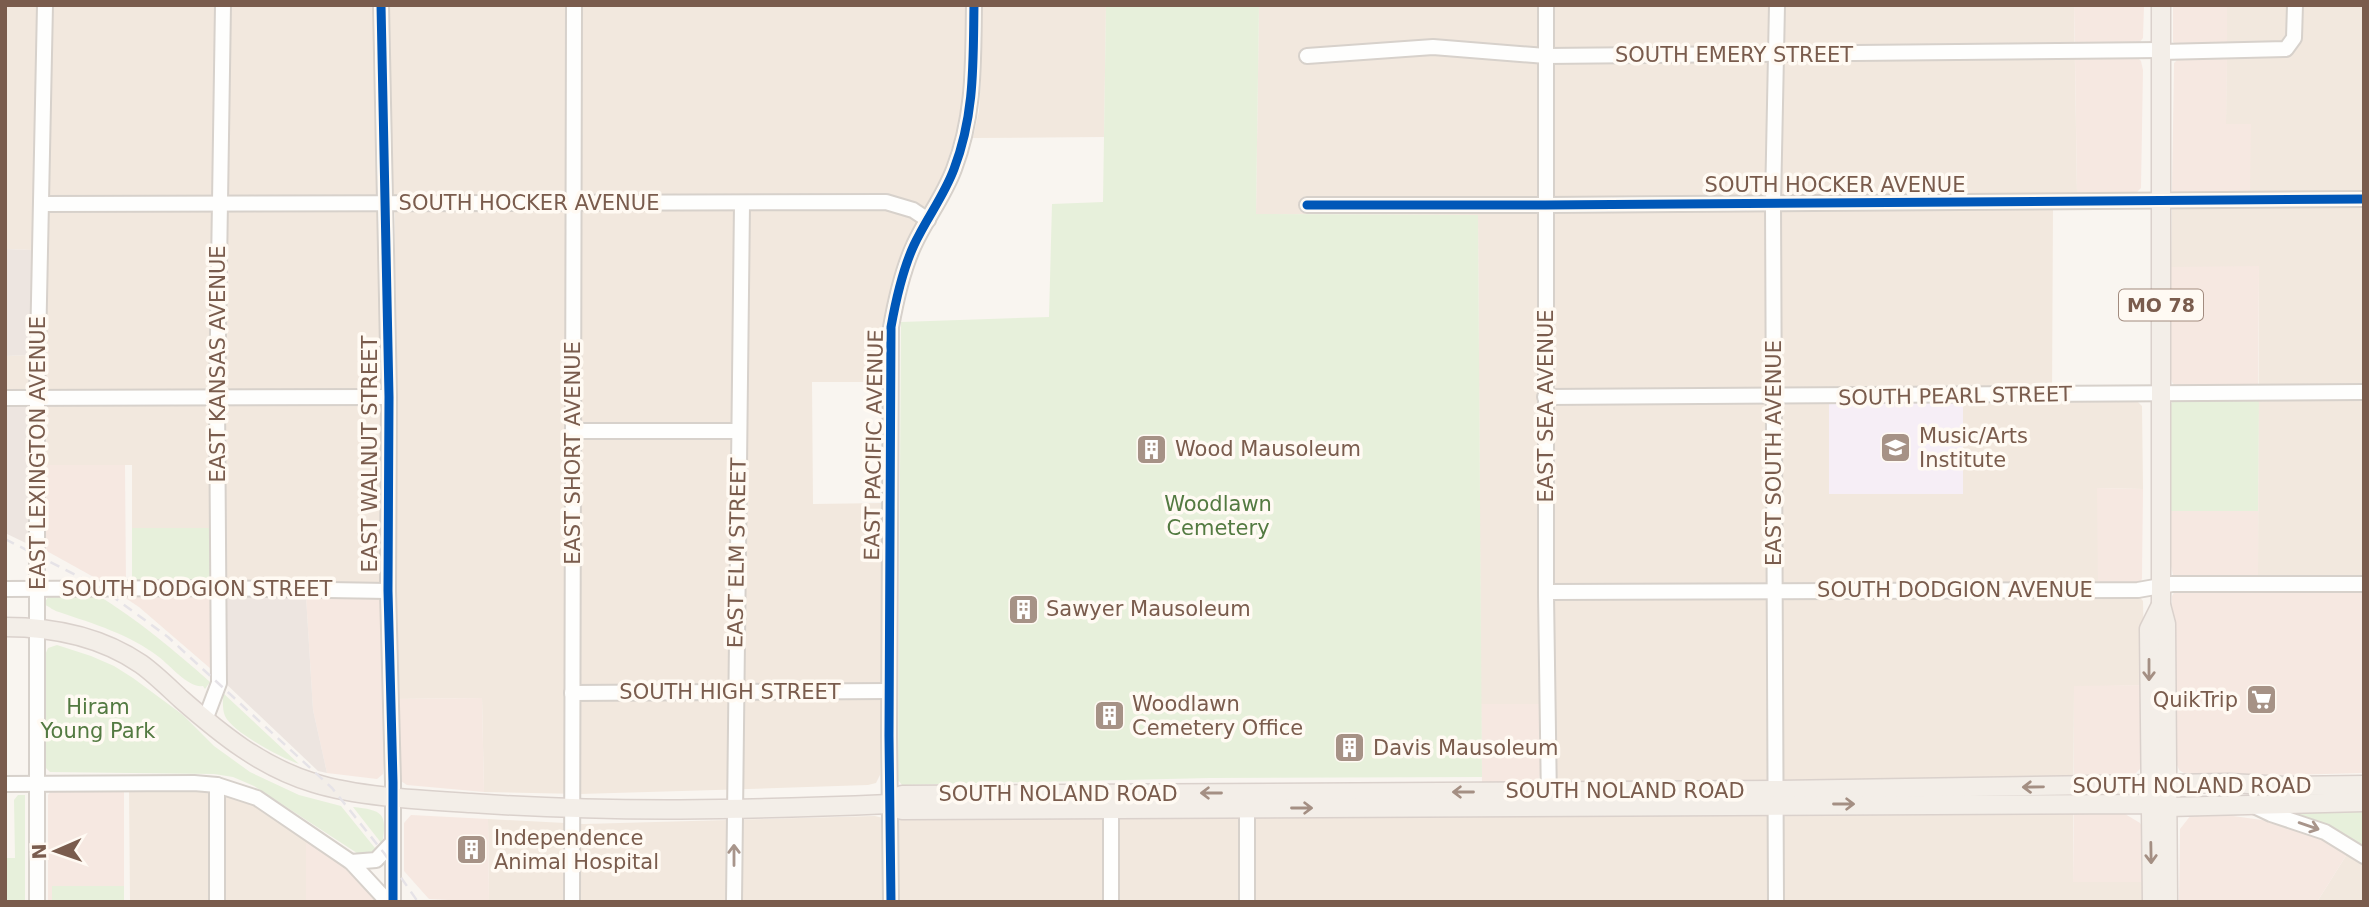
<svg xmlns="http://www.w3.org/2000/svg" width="2369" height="907" viewBox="0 0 2369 907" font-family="'DejaVu Sans',sans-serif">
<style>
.residential{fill:#f2e8de}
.commercial{fill:#f6e8e1}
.industrial{fill:#ede5e0}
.education{fill:#f6eef6}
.green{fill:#e7f0db}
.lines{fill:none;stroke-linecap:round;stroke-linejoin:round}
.minor-casing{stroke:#d7d1cb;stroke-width:18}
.major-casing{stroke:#dad1cc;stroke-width:21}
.minor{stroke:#fefefd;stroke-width:14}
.major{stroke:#f3eee8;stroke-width:18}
.rail{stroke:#e6e3e7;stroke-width:2.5;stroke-dasharray:10 7;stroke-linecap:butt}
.cycleway-casing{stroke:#fffaf3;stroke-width:13}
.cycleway{stroke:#0057b8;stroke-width:9}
.oneway{stroke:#a48f83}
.oneway2{stroke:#a8958b}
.labels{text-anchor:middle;stroke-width:7;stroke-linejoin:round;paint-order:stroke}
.shield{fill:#fffaf3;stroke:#a28b7f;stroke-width:2}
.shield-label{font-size:19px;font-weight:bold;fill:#7a5c4d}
.street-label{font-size:21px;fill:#7a5c4d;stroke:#fffaf3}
.poi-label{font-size:21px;fill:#7a5c4d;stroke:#fffaf3;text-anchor:start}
.park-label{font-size:21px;fill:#537a41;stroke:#fffaf3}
</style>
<rect width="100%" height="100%" fill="#f9f5f0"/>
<g class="residential">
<polygon points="5,5 38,5 33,250 5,249"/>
<polygon points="49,5 374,5 378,189 382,236 381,581 379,585 228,584 222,580 221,528 132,528 132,465 45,465"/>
<polygon points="386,5 967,5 967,79 963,115 943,174 911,234 896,275 886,314 882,382 812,382 813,504 883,503 880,775 876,783 868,785 716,790 580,794 484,792 482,698 395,699 395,215 392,191"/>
<polygon points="982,5 1106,5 1104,137 973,138 979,111 981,80"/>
<polygon points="1259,5 2074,5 2077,194 1479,200 1535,210 1539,216 1540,704 1481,704 1478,215 1256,214"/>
<polygon points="2227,5 2364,5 2364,577 2258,578 2259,267 2171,267 2172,207 2251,124 2226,124"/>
<polygon points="2053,206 2052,401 2135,399 2142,406 2143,489 2097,488 2138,595 2143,601 2145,685 2074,687 2073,881 2146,882 2146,902 896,902 896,825 899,818 1556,784 1552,779 1553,213"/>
<polygon points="32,355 31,392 5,392 5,356"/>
<polygon points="206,790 233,794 256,804 262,812 306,841 306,902 130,902 129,791"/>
<polygon points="875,816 883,818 886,902 489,902 488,819 584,824"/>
<polygon points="2349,851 2364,862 2364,902 2317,902"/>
</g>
<g class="commercial">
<polygon points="2074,5 2144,5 2143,38 2139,43 2075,47"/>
<polygon points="2173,5 2227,5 2227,46 2178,46 2173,42"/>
<polygon points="2075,56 2136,56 2141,61 2143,70 2141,188 2137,192 2129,194 2077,194"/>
<polygon points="2179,58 2227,58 2226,124 2251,124 2250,194 2178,194 2172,191 2174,63"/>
<polygon points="2259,266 2258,385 2175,386 2172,382 2170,375 2171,267"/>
<polygon points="45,465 125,465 126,585 108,585 45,550"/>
<polygon points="2097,488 2143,489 2142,578 2141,582 2135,585 2098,586"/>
<polygon points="2171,511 2258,511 2258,578 2177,578 2173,575 2171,566"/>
<polygon points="2364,589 2364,773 2198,777 2189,776 2179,770 2173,754 2172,596 2175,591"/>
<polygon points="118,593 205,593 209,596 212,604 211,669 139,607"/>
<polygon points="306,596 381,597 383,601 384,764 383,774 377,779 327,773 313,710"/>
<polygon points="2145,685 2144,761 2140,769 2134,775 2124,779 2074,780 2074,686"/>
<polygon points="482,698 484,792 407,785 401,781 395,699"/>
<polygon points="1481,704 1540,704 1541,769 1539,780 1536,782 1482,783"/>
<polygon points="51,791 124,791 124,902 48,902 48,795"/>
<polygon points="2074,812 2125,814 2140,823 2145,831 2146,882 2073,882"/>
<polygon points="2212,813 2283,823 2319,835 2349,851 2317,902 2179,902 2180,829 2191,815"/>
<polygon points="411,815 488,819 489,902 429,899 404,871 404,823"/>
<polygon points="306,841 360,878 376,902 306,902"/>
</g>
<g class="industrial">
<polygon points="5,249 33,250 32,355 5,356"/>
<polygon points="5,401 32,401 30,545 5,533"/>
<polygon points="224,595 306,596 313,710 327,773 318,771 223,681"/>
</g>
<polygon class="education" points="1963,401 1963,494 1829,494 1829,402"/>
<g class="green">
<polygon points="1106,5 1259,5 1256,214 1478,215 1482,777 1210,778 902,785 898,780 901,322 1049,317 1052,204 1103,202"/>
<polygon points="2176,397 2259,397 2258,511 2171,511 2170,405"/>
<polygon points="132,528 212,528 212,580 207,583 132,583"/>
<path d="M96 594C138 620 174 650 210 682L205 689 203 686C188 688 171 666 159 657 129 634 94 624 59 612 54 611 50 607 45 605L44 603 49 596Z"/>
<polygon points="57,645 91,656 114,666 133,678 183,715 214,746 250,772 299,795 341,806 379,853 360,855 254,786 233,777 214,774 50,772 44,766 45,655 48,648"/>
<path d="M223 693 299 764C282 758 232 732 225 716 222 709 223 700 223 693Z"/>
<polygon points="18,795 25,795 25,902 5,902 5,858 15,858 14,800"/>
<path d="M353 807C382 810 388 813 382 844Z"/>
<path d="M2364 808V849C2336 830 2317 820 2283 814L2284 810Z"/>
<rect x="52" y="886" width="72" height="16"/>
</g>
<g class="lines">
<defs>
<g id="minor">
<polyline points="381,5 389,397 388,591 393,782 393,902"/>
<polyline points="1546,5 1546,595 1549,801"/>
<polyline points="2161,52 2286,49 2294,38 2295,5"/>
<polyline points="1307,56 1433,47 1546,56 2161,50"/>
<polyline points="42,204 886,202 913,210 928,220"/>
<polyline points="1307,205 1545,205 2364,199"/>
<polyline points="1545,397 2364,392"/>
<polyline points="5,398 389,397"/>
<polyline points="573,431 739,431"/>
<polyline points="5,589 218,588 388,591"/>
<polyline points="1546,592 2138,590 2172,584 2364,584"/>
<polyline points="572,693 889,691"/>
<polyline points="205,720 219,683 217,398 223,5"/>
<polyline points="5,784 194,783 217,785 257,798 351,862 388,902"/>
<polyline points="217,785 217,902"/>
<polyline points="2252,805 2271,814 2325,832 2364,856"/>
<polyline points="351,862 376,860 393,842"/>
<polyline points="37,902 37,398 45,5"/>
<polyline points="572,902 574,5"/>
<polyline points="734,902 742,204"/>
<path d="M891 902 889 736 891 327C896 299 902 271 914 245 926 219 944 196 954 169 975 114 973 63 974 5"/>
<polyline points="1111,902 1111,798"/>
<polyline points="1247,902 1247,798"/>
<polyline points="1776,902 1773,203 1777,5"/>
</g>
<g id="major">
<polyline points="2161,5 2161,605 2166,624 2168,902"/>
<path d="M5 627C53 627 100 636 141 664 155 674 168 687 181 699 221 734 261 767 314 783 358 797 424 800 471 803 610 813 750 810 889 804L902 795 1776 790 2229 783 2286 786 2364 785"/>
<polyline points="889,804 902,810 2150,804 2168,807 2364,802"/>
<polyline points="2152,902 2149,629 2161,605"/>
</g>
</defs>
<use href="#minor" class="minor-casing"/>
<use href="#major" class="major-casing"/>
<use href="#minor" class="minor"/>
<use href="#major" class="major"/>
<polyline class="rail" points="5,539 101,588 168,637 332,788 384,853 418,902"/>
<defs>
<g id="cycleway">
<polyline points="381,5 389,397 388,591 393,782 393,902"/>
<polyline points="1307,205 1545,205 2364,199"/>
<path d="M891 902 889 736 891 327C896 299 902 271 914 245 926 219 944 196 954 169 975 114 973 63 974 5"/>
</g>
</defs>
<use href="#cycleway" class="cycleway-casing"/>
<use href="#cycleway" class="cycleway"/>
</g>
<defs><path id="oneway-shaft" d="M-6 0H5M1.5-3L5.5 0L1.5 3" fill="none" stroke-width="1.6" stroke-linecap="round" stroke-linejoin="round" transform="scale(1.75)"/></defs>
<g class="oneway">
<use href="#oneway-shaft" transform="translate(2149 670) rotate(90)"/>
<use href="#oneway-shaft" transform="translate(2033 787) rotate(179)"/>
<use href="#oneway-shaft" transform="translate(1463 792) rotate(180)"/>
<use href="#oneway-shaft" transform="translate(1211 793) rotate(-180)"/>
<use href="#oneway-shaft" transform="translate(1844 804)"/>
<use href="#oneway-shaft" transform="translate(1302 808)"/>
<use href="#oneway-shaft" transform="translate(2151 853) rotate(89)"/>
</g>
<g class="oneway2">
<use href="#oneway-shaft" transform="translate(2309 826) rotate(19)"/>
<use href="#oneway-shaft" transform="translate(734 855) rotate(-90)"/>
</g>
<defs>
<symbol id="school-square" viewBox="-11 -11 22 22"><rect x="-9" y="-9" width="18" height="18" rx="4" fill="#a69286" stroke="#fffaf3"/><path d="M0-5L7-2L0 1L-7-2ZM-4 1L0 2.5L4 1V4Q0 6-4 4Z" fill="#fff"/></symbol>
<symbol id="building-square" viewBox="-11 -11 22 22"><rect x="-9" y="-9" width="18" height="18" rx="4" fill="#a69286" stroke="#fffaf3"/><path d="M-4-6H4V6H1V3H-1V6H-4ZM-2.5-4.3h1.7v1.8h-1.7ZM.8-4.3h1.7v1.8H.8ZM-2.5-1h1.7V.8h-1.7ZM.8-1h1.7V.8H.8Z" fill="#fff"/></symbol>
<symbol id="supermarket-square" viewBox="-11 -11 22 22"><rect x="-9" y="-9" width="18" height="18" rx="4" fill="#a69286" stroke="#fffaf3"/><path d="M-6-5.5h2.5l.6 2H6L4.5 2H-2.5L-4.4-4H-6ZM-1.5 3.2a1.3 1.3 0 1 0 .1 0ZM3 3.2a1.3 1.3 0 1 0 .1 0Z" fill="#fff"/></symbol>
</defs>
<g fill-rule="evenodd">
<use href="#school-square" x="1878" y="430" width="35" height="35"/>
<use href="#building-square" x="1134" y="432" width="35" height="35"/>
<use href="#building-square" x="1006" y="592" width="35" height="35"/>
<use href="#supermarket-square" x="2244" y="682" width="35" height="35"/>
<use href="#building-square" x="1092" y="698" width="35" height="35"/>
<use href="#building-square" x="1332" y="730" width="35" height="35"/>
<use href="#building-square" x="454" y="832" width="35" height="35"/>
</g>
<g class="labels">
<rect class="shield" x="2119" y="289.5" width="84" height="31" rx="5"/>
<g class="shield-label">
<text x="2161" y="312">MO 78</text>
</g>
<g class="street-label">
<text x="1734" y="62">SOUTH EMERY STREET</text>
<text x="1835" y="192">SOUTH HOCKER AVENUE</text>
<text x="529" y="210">SOUTH HOCKER AVENUE</text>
<text transform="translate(218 364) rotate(-90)" y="7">EAST KANSAS AVENUE</text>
<text transform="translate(1955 396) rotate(-1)" y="7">SOUTH PEARL STREET</text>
<text transform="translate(1546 406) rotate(-90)" y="7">EAST SEA AVENUE</text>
<text transform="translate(874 445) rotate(-89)" y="7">EAST PACIFIC AVENUE</text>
<text transform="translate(38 453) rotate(-90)" y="7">EAST LEXINGTON AVENUE</text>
<text transform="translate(573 453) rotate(-90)" y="7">EAST SHORT AVENUE</text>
<text transform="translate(1774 453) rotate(-90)" y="7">EAST SOUTH AVENUE</text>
<text transform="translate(370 454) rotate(-90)" y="7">EAST WALNUT STREET</text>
<text transform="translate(737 553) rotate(-89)" y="7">EAST ELM STREET</text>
<text x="197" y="596">SOUTH DODGION STREET</text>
<text x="1955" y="597">SOUTH DODGION AVENUE</text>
<text x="730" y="699">SOUTH HIGH STREET</text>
<text x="2192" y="793">SOUTH NOLAND ROAD</text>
<text x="1625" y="798">SOUTH NOLAND ROAD</text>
<text x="1058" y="801">SOUTH NOLAND ROAD</text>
</g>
<g class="poi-label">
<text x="1919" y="443">Music/Arts<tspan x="1919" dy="24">Institute</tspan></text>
<text x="1175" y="456">Wood Mausoleum</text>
<text x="1046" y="616">Sawyer Mausoleum</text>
<text x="2238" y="707" text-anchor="end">QuikTrip</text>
<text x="1132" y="711">Woodlawn<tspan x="1132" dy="24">Cemetery Office</tspan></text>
<text x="1373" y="755">Davis Mausoleum</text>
<text x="494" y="845">Independence<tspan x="494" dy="24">Animal Hospital</tspan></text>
</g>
<g class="park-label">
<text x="1218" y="511">Woodlawn<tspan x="1218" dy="24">Cemetery</tspan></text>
<text x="98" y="714">Hiram<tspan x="98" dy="24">Young Park</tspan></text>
</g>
</g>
<rect width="2369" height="907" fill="none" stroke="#7a5c4d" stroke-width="14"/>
<g transform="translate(56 851) rotate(268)" stroke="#fffaf3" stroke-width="5" paint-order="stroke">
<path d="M0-5L12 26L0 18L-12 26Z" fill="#7a5c4d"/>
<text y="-10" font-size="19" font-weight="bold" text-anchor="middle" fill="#7a5c4d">N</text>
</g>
</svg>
